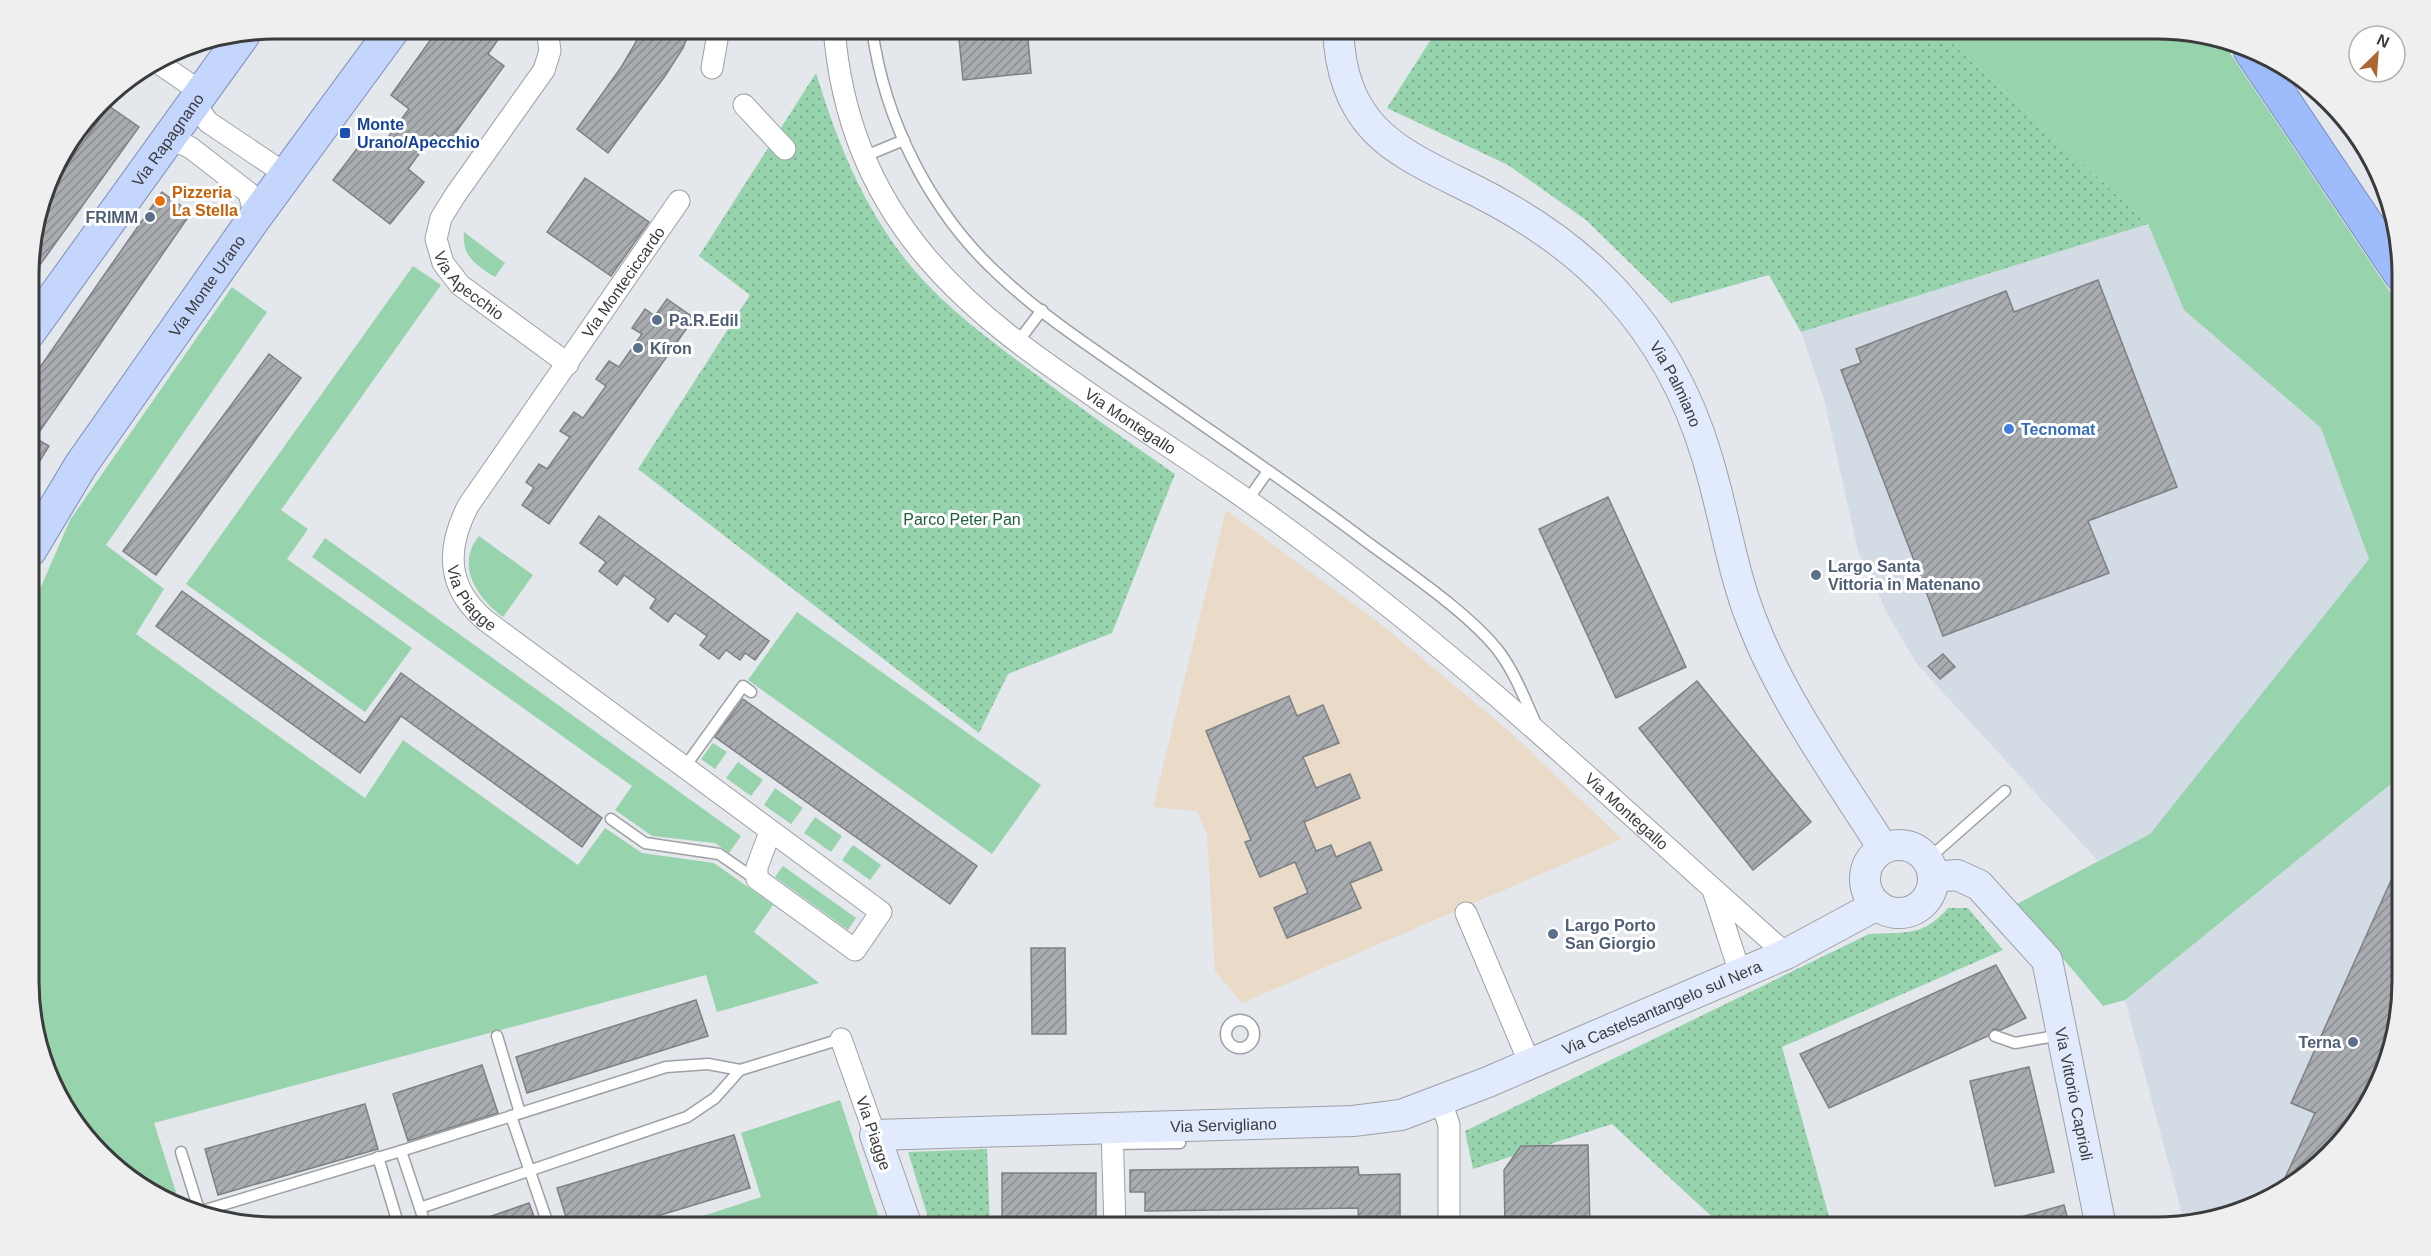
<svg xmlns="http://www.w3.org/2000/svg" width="2431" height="1256" viewBox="0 0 2431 1256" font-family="Arial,sans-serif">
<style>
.built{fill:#d3dbe5}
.education{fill:#e9dbc8}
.green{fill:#97d4ae}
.park{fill:url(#park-dots)}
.building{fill:url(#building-hatch);stroke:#7e8184;stroke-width:1.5}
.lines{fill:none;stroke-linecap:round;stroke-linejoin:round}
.lane-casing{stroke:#9da0a4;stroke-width:13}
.street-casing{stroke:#9da0a4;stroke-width:23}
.secondary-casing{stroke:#9da0a4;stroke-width:32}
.primary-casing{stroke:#7b8eb9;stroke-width:35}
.highway-casing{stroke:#7b8eb9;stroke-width:35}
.lane{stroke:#fff;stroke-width:10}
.street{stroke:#fff;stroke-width:21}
.secondary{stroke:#e2ebfe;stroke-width:30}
.primary{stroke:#c5d6fd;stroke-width:33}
.highway{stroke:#9ebbfc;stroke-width:33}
.transit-dot{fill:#1a4fb4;stroke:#fff;stroke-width:2}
.food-dot{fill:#e8710a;stroke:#fff;stroke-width:2}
.service-dot{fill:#5c6f8a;stroke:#fff;stroke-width:2}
.shop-dot{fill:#3f7fe0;stroke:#fff;stroke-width:2}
.labels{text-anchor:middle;stroke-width:6;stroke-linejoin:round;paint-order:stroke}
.transit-label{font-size:16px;font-weight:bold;fill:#164399;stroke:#fff;text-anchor:start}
.street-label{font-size:16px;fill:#3a3b3d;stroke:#fff}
.food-label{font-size:16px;font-weight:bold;fill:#c56008;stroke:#fff;text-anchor:start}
.service-label{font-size:16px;font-weight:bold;fill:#4e5e75;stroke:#fff;text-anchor:start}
.shop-label{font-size:16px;font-weight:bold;fill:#366cbe;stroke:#fff;text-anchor:start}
.park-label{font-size:16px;fill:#1f613f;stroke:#fff}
.rim{fill:none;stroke:#3a3b3d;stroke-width:3}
</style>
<defs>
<pattern id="park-dots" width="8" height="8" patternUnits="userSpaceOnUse" patternTransform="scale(1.5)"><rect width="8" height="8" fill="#97d4ae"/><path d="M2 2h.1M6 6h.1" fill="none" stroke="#7cad8f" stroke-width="1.8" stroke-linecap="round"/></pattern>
<pattern id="building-hatch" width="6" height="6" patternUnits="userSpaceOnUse" patternTransform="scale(1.5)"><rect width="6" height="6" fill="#a9acb0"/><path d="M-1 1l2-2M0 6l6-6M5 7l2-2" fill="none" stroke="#8b8d90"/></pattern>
</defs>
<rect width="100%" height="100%" fill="#e4e7eb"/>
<g class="built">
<polygon points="2148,224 2184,310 2321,428 2369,559 2150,834 2098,861 1917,664 1888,615 1858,551 1824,399 1801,332"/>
<polygon points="2402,775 2402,982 2377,1091 2341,1144 2293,1186 2235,1215 2185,1225 2125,1000"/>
</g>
<polygon class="education" points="1226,510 1382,625 1509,731 1622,839 1242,1003 1215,971 1207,834 1197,811 1153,807"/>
<g class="green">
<polygon points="2156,28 2224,44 2401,308 2402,775 2125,1000 2103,1006 2017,904 2150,834 2369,559 2321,428 2184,310 2148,224 1937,29"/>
<path d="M464 232 505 263 495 277C477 266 461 256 464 232Z"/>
<polygon points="413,266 441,285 281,510 308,529 287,559 412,648 365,712 186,584"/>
<polygon points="232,287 267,312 106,545 164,589 136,634 365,798 403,740 578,865 605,828 642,853 714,863 773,905 754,932 819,983 717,1012 706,975 154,1123 180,1205 165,1202 113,1167 70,1118 31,1014 30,612 70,520"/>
<path d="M479 536 533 575 503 617C477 598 455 565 479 536Z"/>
<polygon points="325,538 741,836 729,853 715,843 652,836 615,810 632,786 312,557"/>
<polygon points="797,612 1041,785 992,854 748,680"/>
<polygon points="713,743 727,752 715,769 701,759"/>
<polygon points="738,762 763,780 751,796 726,778"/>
<polygon points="775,788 803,808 791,824 764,805"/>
<polygon points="815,817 842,836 831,852 804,833"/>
<polygon points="853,845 881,865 870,880 842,860"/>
<polygon points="783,866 856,918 848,930 775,877"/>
<polygon points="840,1100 882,1227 669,1227 761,1197 741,1133"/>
</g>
<g class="park">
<polygon points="1449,29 1937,29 2148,224 1801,332 1769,275 1671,303 1586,220 1508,165 1387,108 1430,41"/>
<path d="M816 73C835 135 858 194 896 247 931 296 978 331 1026 367 1075 404 1124 439 1175 474L1112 633 1008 674 979 733 638 469 750 295 699 256Z"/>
<path d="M1948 908H1968L2003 950 1782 1047 1832 1227H1723L1612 1124 1473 1169 1465 1131 1869 934C1905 932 1923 937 1948 908Z"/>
<polygon points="987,1149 990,1227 931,1227 908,1152"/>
</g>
<g class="building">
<polygon points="439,28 506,28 488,54 504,66 448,143 434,133 408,169 424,182 390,224 333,180 366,137 380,148 409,109 391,95"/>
<polygon points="644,28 691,28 683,48 665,76 608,153 577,129 622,66"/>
<polygon points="958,28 1027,28 1031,73 963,80"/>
<polygon points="109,106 139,127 29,280 29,258 47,193"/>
<polygon points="585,178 649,222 611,276 547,232"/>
<polygon points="162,192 191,213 35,438 49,446 30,477 29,383"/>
<polygon points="2098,280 2177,487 2088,521 2109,573 1943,636 1841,370 1861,363 1856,349 2006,291 2014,312"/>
<polygon points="667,299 694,318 549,524 522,505 534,488 526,482 539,464 547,469 570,437 560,431 574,412 583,418 606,386 596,379 609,361 619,367 642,334 632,328 645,309 655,316"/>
<polygon points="269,354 301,378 156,575 123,551"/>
<polygon points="1608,497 1686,667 1616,698 1539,529"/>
<polygon points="599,516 769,641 755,660 745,653 740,660 726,650 719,659 700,645 707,636 675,613 668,622 650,608 656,599 624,575 617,585 599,571 606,562 580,543"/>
<polygon points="182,591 365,723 401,673 602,818 582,847 401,716 360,773 156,626"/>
<polygon points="1943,654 1955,667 1940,679 1928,666"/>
<polygon points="1697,681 1811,822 1753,870 1639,728"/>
<polygon points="1289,696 1297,716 1323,705 1339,743 1303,757 1316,788 1350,774 1360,798 1304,822 1316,851 1331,845 1336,857 1370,842 1382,870 1350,883 1361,908 1287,938 1274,908 1308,893 1295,862 1260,877 1245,842 1251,840 1206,731"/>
<polygon points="743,699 977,866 950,904 715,737"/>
<polygon points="2402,856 2402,982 2390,1037 2363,1095 2371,1099 2360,1116 2353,1112 2338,1147 2293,1186 2278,1193 2315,1113 2291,1103"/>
<polygon points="1031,948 1065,948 1066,1034 1032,1034"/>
<polygon points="1996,965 2026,1018 2001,1030 1993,1029 1988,1036 1829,1108 1800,1054"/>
<polygon points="696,1000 708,1036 527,1093 516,1057"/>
<polygon points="482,1065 498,1113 408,1141 393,1094"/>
<polygon points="2029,1067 2054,1172 1995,1186 1970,1081"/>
<polygon points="365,1104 378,1149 218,1195 205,1149"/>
<polygon points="734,1135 750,1188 621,1227 569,1227 557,1188"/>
<polygon points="1588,1145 1590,1227 1505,1227 1504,1170 1521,1146"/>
<polygon points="1358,1167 1359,1175 1400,1174 1400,1227 1359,1227 1358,1208 1145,1211 1145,1192 1130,1192 1130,1170"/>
<rect x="1002" y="1173" width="94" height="45"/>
<polygon points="529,1203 538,1227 466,1227 466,1225"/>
<polygon points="2064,1205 2070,1227 2004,1227 2003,1222"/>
</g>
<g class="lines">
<defs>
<g id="lane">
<path d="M872 28C884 121 931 213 1000 276 1046 319 1100 353 1151 389 1222 439 1294 487 1363 539 1403 569 1471 614 1500 653 1516 675 1525 700 1536 724"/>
<polyline points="863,157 904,140"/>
<polyline points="1017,343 1042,310"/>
<polyline points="1247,501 1268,471"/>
<polyline points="684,768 743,686 751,692"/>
<polyline points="611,819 645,843 719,854 758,881"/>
<polyline points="1927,860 2005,791"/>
<circle cx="1240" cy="1034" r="14"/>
<polyline points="497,1036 520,1113"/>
<polyline points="1995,1036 2015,1043 2061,1035"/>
<polyline points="740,1070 715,1098 687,1117 420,1208 401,1151 666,1067 708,1064 740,1070 841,1039"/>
<polyline points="511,1116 549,1227"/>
<polyline points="1112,1144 1180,1143"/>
<polyline points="181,1152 199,1210"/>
<polyline points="420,1208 426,1227"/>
<polyline points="202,1211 401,1151"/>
<polyline points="373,1227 397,1220 378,1157"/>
</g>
<g id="street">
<path id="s1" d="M547 28 550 51 544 70 456 194 441 218 436 239 443 263 460 285 568 364"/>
<path id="s2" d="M834 28C841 116 870 191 927 258 980 320 1045 363 1112 409 1180 454 1249 499 1314 549 1481 673 1631 817 1786 954"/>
<polyline points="157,62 201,92 198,108 208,122 275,167 282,168 294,164"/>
<polyline points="712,68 719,28"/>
<polyline points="744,105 785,149"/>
<polyline points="161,146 181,143 191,148 249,193 255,217"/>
<path id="s3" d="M679 201 468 506C446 549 446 587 485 620L881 912 855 950 757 879V867L770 832"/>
<polyline points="1713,890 1740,973"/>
<polyline points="1466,913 1530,1064"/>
<polyline points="841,1039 875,1135"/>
<polyline points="1441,1101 1449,1125 1449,1227"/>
<polyline points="1112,1127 1115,1227"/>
</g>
<g id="secondary">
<path id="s4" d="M1338 28C1342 144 1414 156 1497 202 1541 226 1581 255 1615 292 1658 339 1689 397 1707 457 1724 512 1731 568 1752 621 1782 700 1838 777 1883 848"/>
<circle cx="1899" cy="879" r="34"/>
<path id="s5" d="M1933 877 1957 875 1979 885 2047 960 2101 1227"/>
<path id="s6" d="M907 1227 875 1135 1353 1121 1401 1115 1488 1082 1786 954 1877 905"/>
</g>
<g id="primary">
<path id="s7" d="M29 332 243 35"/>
<path id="s8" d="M30 550 81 465 253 220 394 28"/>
</g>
<polyline id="highway" points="2250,50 2401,275"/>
</defs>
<use href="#lane" class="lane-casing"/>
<use href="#street" class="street-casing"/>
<use href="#secondary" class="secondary-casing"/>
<use href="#primary" class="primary-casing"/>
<use href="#highway" class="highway-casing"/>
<use href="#lane" class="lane"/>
<use href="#street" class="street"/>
<use href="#secondary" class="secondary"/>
<use href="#primary" class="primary"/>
<use href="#highway" class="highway"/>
</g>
<rect class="transit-dot" x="339" y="127" width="12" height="12" rx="3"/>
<circle class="food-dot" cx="160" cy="201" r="6"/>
<g class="service-dot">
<circle cx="150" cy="217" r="6"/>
<circle cx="657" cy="320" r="6"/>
<circle cx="638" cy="348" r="6"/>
<circle cx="1816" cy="575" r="6"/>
<circle cx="1553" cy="934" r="6"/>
<circle cx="2353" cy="1042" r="6"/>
</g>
<circle class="shop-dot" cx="2009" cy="429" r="6"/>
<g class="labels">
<g class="transit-label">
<text x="357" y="130">Monte<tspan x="357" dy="18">Urano/Apecchio</tspan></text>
</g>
<g class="street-label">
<text dy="6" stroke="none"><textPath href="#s7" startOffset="237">Via Rapagnano</textPath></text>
<text transform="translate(623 282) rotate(-55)" y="6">Via Monteciccardo</text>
<text dy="6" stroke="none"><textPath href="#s1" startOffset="304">Via Apecchio</textPath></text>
<text dy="6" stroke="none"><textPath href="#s8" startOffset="318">Via Monte Urano</textPath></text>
<text dy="6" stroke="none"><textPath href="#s4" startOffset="513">Via Palmiano</textPath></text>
<text dy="6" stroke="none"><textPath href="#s2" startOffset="514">Via Montegallo</textPath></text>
<text dy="6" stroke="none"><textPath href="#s3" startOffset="471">Via Piagge</textPath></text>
<text dy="6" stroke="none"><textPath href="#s2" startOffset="1146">Via Montegallo</textPath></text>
<text dy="6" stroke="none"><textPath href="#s6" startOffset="906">Via Castelsantangelo sul Nera</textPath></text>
<text dy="6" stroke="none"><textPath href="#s5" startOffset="286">Via Vittorio Caprioli</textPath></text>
<text dy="6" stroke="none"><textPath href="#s6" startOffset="446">Via Servigliano</textPath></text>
<text transform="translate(874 1133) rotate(71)" y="6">Via Piagge</text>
</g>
<g class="food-label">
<text x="172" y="198">Pizzeria<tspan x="172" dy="18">La Stella</tspan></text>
</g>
<g class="service-label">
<text x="138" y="223" text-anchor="end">FRIMM</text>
<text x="669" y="326">Pa.R.Edil</text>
<text x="650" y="354">Kíron</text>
<text x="1828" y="572">Largo Santa<tspan x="1828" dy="18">Vittoria in Matenano</tspan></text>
<text x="1565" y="931">Largo Porto<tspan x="1565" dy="18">San Giorgio</tspan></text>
<text x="2341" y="1048" text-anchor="end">Terna</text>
</g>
<g class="shop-label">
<text x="2021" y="435">Tecnomat</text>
</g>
<g class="park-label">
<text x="962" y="525">Parco Peter Pan</text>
</g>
</g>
<path d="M0 0H2431V1256H0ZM275 39H2156A236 236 0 0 1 2392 275V981A236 236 0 0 1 2156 1217H275A236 236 0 0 1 39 981V275A236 236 0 0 1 275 39Z" fill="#efefef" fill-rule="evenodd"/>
<path class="rim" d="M275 39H2156A236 236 0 0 1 2392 275V981A236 236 0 0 1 2156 1217H275A236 236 0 0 1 39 981V275A236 236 0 0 1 275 39Z"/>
<g transform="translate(2377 54) rotate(25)"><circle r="28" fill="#ffffff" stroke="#b0b1b1" stroke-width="1.5"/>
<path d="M0-4.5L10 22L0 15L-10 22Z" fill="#aa6734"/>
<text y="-9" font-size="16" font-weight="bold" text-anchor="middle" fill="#3a3b3d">N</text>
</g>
</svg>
